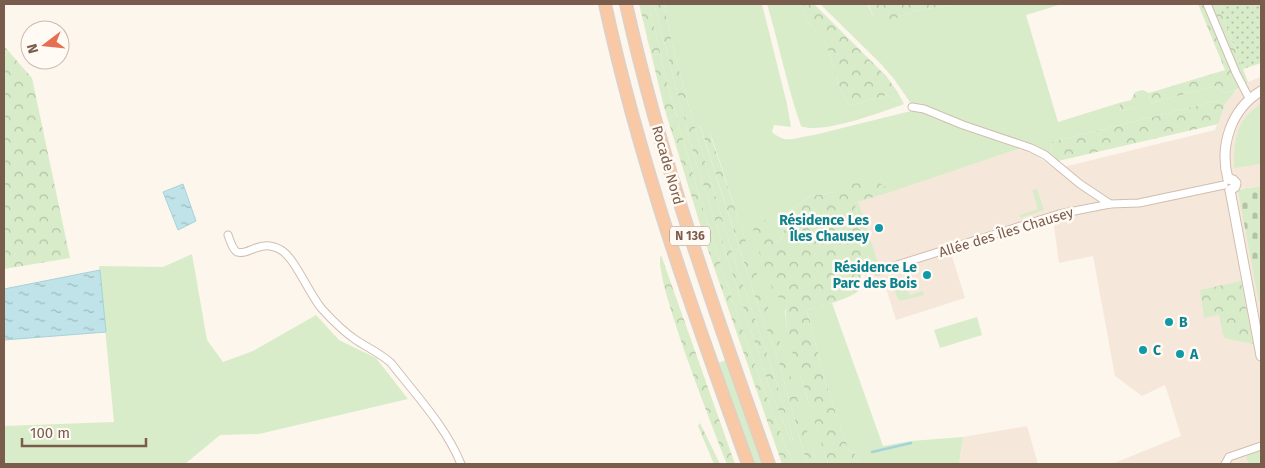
<svg xmlns="http://www.w3.org/2000/svg" width="1265" height="468" viewBox="0 0 1265 468" font-family="'Fira Sans',sans-serif">
<style>
.residential{fill:#f5e8da}
.green{fill:#d8ecc9}
.forest{fill:url(#forest-crowns)}
.cemetery{fill:url(#cemetery-stones)}
.garden{fill:url(#garden-dots)}
.water{fill:url(#water-ripples);stroke:#a5d3da}
.lines{fill:none;stroke-linecap:round;stroke-linejoin:round}
.stream{stroke:#a5d3da;stroke-width:2.5}
.minor-casing{stroke:#d1beb0;stroke-width:9}
.tertiary-casing{stroke:#d1beb0;stroke-width:11}
.trunk-casing{stroke:#dad1cd;stroke-width:14}
.minor{stroke:#fff;stroke-width:7}
.tertiary{stroke:#fff;stroke-width:9}
.trunk{stroke:#f9c8a4;stroke-width:11}
.culture-dot{fill:#0f9aa8;stroke:#fffaf3;stroke-width:2}
.labels{text-anchor:middle;stroke-width:5;stroke-linejoin:round;paint-order:stroke}
.shield{fill:#fffaf3;stroke:#a28b7f;stroke-width:1}
.shield-label{font-size:12px;font-weight:bold;fill:#7a5c4d}
.street-label{font-size:14px;fill:#7a5c4d;stroke:#fffaf3}
.culture-label{font-size:14px;font-weight:bold;fill:#0d838f;stroke:#fffaf3;text-anchor:start}
</style>
<defs>
<pattern id="forest-crowns" width="20" height="18" patternUnits="userSpaceOnUse" patternTransform="scale(1.25)"><rect width="20" height="18" fill="#d8ecc9"/><path d="M2 6a3 3 0 1 1 6 0M12 15a3 3 0 1 1 6 0" fill="none" stroke="#b4c2a5"/></pattern>
<pattern id="cemetery-stones" width="16" height="16" patternUnits="userSpaceOnUse" patternTransform="scale(1.25)"><rect width="16" height="16" fill="#d8ecc9"/><path d="M2 7V4a2 2 0 0 1 4 0v3zM10 15v-3a2 2 0 0 1 4 0v3z" fill="#b4c2a5"/></pattern>
<pattern id="garden-dots" width="8" height="8" patternUnits="userSpaceOnUse" patternTransform="scale(1.25)"><rect width="8" height="8" fill="#d8ecc9"/><path d="M2 2h.1M6 6h.1" fill="none" stroke="#b4c2a5" stroke-width="1.8" stroke-linecap="round"/></pattern>
<pattern id="water-ripples" width="26" height="14" patternUnits="userSpaceOnUse" patternTransform="scale(1.25)"><rect width="26" height="14" fill="#bfe3e8"/><path d="M2 4q2-2 4 0t4 0M15 11q2-2 4 0t4 0" fill="none" stroke="#a0bbbe"/></pattern>
</defs>
<rect width="100%" height="100%" fill="#fdf6ec"/>
<g class="residential">
<polygon points="1261,77 1261,186 1240,189 1252,266 1261,264 1261,464 1112,464 1181,436 1165,385 1142,396 1115,376 1093,256 1059,263 1054,227 1058,219 951,253 965,298 896,320 885,285 871,289 868,285 864,273 868,272 867,266 871,265 855,203 1018,149 1034,154 1055,169 1215,130 1225,104 1232,94 1248,82"/>
<polygon points="1027,426 1038,464 959,464 963,437"/>
</g>
<g class="green">
<path d="M649 4H654L695 159 769 386 791 442 793 441 789 423 768 356 735 262 691 114 673 48 664 4H762L787 104 791 127 774 125 772 132C787 145 796 137 814 135L915 110 1020 146 1018 149 890 192 888 189 842 185 834 192 811 196 787 212C786 225 786 234 776 244L788 300 785 312 787 328 795 359 828 464H817C784 356 748 249 713 141L705 122 700 126 758 306 778 359 807 464H793C746 348 707 228 674 107 664 73 657 38 649 4Z"/>
<path d="M767 4H803L805 18 826 43 838 84 849 106 887 95 904 104C883 112 820 135 801 126 787 86 779 44 767 4Z"/>
<polygon points="820,4 867,4 874,17 894,19 914,11 958,4 1062,4 1026,15 1058,122 1119,103 1121,111 1140,105 1138,95 1135,92 1143,90 1149,93 1150,103 1216,86 1224,93 1236,90 1225,104 1216,101 1052,142 1051,153 1058,161 1031,144 912,105 894,79 881,64"/>
<path d="M1261 104V164L1234 168C1234 141 1235 120 1261 104Z"/>
<polygon points="1037,189 1044,210 1020,218 1020,215 1038,209 1032,190"/>
<polygon points="858,202 878,263 871,265 860,230 855,203"/>
<polygon points="192,254 207,340 223,362 253,351 316,315 339,340 376,358 408,399 259,434 220,435 185,464 4,464 4,426 114,422 99,266 163,267"/>
<polygon points="1261,264 1261,300 1259,303 1252,266"/>
<polygon points="898,287 908,290 910,295 923,291 924,295 900,301 898,299 894,289"/>
<polygon points="832,303 883,446 911,441 963,437 959,464 859,464 854,452 849,451 825,381 807,310"/>
<polygon points="977,317 982,335 940,348 934,330"/>
<polygon points="726,360 763,464 754,464 718,363"/>
<polygon points="1261,450 1261,464 1248,464 1246,455"/>
</g>
<g class="forest">
<path d="M639 4H649C657 38 664 73 674 107 707 228 746 348 793 464H782L707 247 664 107Z"/>
<polygon points="654,4 664,4 673,48 691,114 735,262 768,356 789,423 793,442 791,442 769,386 695,159"/>
<polygon points="803,4 814,4 887,77 897,91 904,104 887,95 849,106 838,84 826,43 805,18"/>
<polygon points="868,4 958,4 914,11 894,19 881,21 874,17"/>
<polygon points="1198,4 1218,4 1248,82 1236,90 1224,93 1216,86 1150,103 1149,93 1225,70"/>
<polygon points="4,46 32,78 70,258 4,269"/>
<polygon points="1135,92 1138,95 1141,105 1121,111 1119,103 1131,100"/>
<polygon points="1216,101 1225,104 1218,124 1058,161 1051,153 1052,142"/>
<polygon points="706,122 785,358 817,464 807,464 778,359 758,306 700,125"/>
<path d="M877 181 888 189 890 192 855 203 860 230 871 265 867 266 868 272 861 275C860 279 861 286 859 290 854 298 818 307 807 310L825 381 849 451 854 452 859 464H828C820 440 812 415 805 390 796 362 782 330 787 300L775 296 754 238 753 222 765 220 776 244C786 235 786 224 787 212L811 196 834 192 841 185Z"/>
<path d="M661 255 735 464H727C716 436 651 272 661 255Z"/>
<polygon points="1241,281 1253,344 1224,338 1219,315 1204,318 1200,290"/>
<polygon points="700,423 720,464 714,464 698,426"/>
</g>
<polygon class="cemetery" points="1261,186 1261,264 1252,266 1238,190"/>
<polygon class="garden" points="1218,4 1261,4 1261,63 1243,69"/>
<g class="water">
<polygon points="183,184 196,221 178,230 163,192"/>
<polygon points="100,270 106,332 4,340 4,289"/>
</g>
<g class="lines">
<polyline class="stream" points="872,452 911,443"/>
<defs>
<g id="minor">
<polyline points="1207,4 1236,73 1250,100"/>
<polyline points="912,107 924,109 963,125 1031,148 1045,155 1080,184 1110,204"/>
<path d="M228 235C230 240 232 249 237 252 249 256 260 238 281 250 295 258 309 294 322 309 332 320 344 332 356 340 368 348 380 353 391 363 416 395 446 427 461 464"/>
<polyline points="878,271 1059,214 1110,204 1139,203 1224,185"/>
<polyline points="1225,464 1229,457 1261,446"/>
</g>
<g id="tertiary">
<path d="M1228 179C1219 146 1231 109 1261 91"/>
<polyline points="1228,179 1233,180 1236,183 1235,187 1230,190"/>
<polyline points="1230,190 1261,356"/>
</g>
<g id="trunk">
<path d="M605 4C639 161 693 313 748 464"/>
<path d="M626 4C661 161 715 313 769 464"/>
</g>
</defs>
<use href="#minor" class="minor-casing"/>
<use href="#tertiary" class="tertiary-casing"/>
<use href="#trunk" class="trunk-casing"/>
<use href="#minor" class="minor"/>
<use href="#tertiary" class="tertiary"/>
<use href="#trunk" class="trunk"/>
</g>
<g class="culture-dot">
<circle cx="879" cy="228" r="5"/>
<circle cx="927" cy="275" r="5"/>
<circle cx="1169" cy="322" r="5"/>
<circle cx="1143" cy="350" r="5"/>
<circle cx="1180" cy="354" r="5"/>
</g>
<g class="labels">
<rect class="shield" x="670" y="226.5" width="40" height="19" rx="4"/>
<g class="shield-label">
<text x="690" y="240">N 136</text>
</g>
<g class="street-label">
<text transform="translate(668 165) rotate(74)" y="5">Rocade Nord</text>
<text transform="translate(1006 232) rotate(-17)" y="5">Allée des Îles Chausey</text>
</g>
<g class="culture-label">
<text x="869" y="225" text-anchor="end">Résidence Les<tspan x="869" dy="16">Îles Chausey</tspan></text>
<text x="917" y="272" text-anchor="end">Résidence Le<tspan x="917" dy="16">Parc des Bois</tspan></text>
<text x="1179" y="327">B</text>
<text x="1153" y="355">C</text>
<text x="1190" y="359">A</text>
</g>
</g>
<rect width="1265" height="468" fill="none" stroke="#7a5c4d" stroke-width="10"/>
<g transform="translate(45 45) rotate(254)"><circle r="24" fill="#fffaf3" stroke="#cabbb1"/>
<path d="M0-4L9 19L0 12L-9 19Z" fill="#e76f51"/>
<text y="-8" font-size="14" font-weight="bold" text-anchor="middle" fill="#7a5c4d">N</text>
</g>
<path d="M22 438v8h124v-8" fill="none" stroke="#7a5c4d" stroke-width="2.5"/>
<text x="30" y="438" font-size="15" fill="#7a5c4d" stroke="#fffaf3" stroke-width="4" paint-order="stroke">100 m</text>
</svg>
